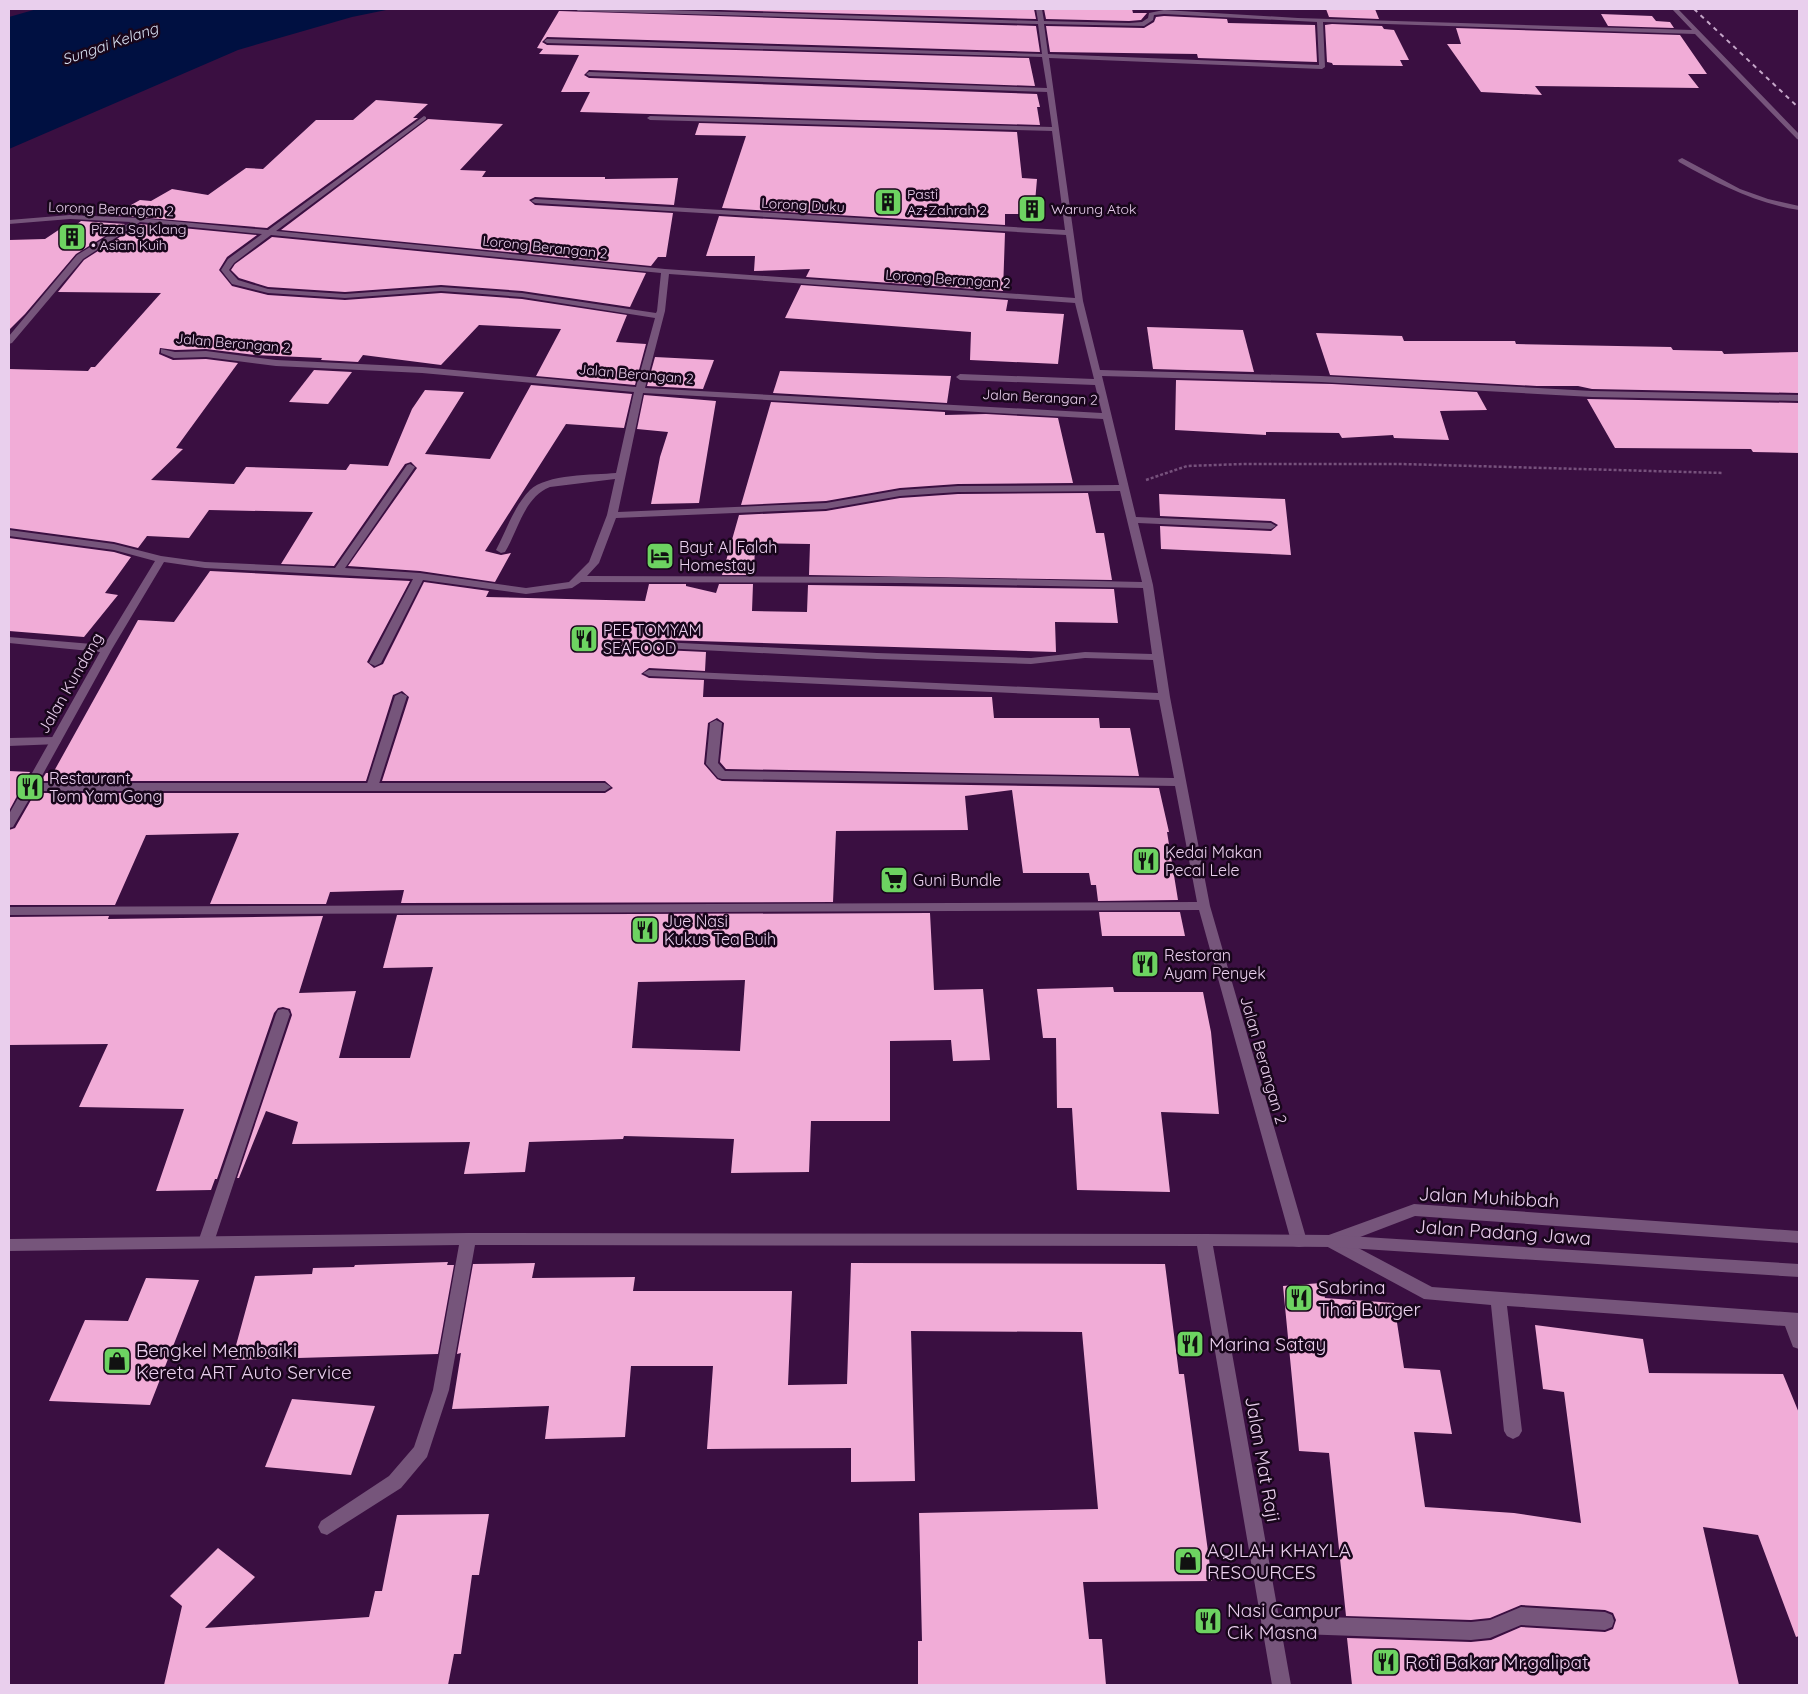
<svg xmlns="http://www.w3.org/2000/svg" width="1808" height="1694" viewBox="0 0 1808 1694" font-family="Quicksand,sans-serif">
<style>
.water{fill:#001041}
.building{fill:#f1acd7;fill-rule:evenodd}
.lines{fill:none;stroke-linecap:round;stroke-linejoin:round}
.path{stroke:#76517c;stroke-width:2.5;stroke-dasharray:3 2;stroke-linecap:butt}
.service{fill:#76557b;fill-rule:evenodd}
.minor{fill:#76557b;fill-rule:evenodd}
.tertiary{fill:#76557b;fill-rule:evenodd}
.rail{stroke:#c5a7c9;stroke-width:2;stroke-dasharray:4.5 4.5;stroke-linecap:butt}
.labels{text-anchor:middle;stroke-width:5;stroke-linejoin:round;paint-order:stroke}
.far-poi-label{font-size:14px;fill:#e9cfed;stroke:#18061b;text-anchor:start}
.far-street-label{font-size:14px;fill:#e9cfed;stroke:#18061b}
.far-water-label{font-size:15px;font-style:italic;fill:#d9e2f4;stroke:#18061b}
.poi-label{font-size:16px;fill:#e9cfed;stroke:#18061b;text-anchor:start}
.street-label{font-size:16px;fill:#e9cfed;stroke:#18061b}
.near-street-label{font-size:19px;fill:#e9cfed;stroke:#18061b}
.near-poi-label{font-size:19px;fill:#e9cfed;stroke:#18061b;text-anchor:start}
</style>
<rect width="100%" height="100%" fill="#3a0f41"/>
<polygon class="water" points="37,9 391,9 352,17 238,50 9,149 9,17"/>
<g class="building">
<polygon points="686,9 1034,9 1036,19"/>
<polygon points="1044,9 1132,9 1133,13 1147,13 1141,20 1129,21 1046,19"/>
<polygon points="1326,9 1375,9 1379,19 1329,17"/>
<polygon points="559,11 1036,26 1040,52 547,37 542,42 547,45 1029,58 1035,86 589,70 584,75 589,78 1037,94 1040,107 1037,107 1040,125 580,112 590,92 561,92 579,55 539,54 543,49 537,48"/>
<polygon points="1601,14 1652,16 1656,21 1670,22 1674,28 1608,26"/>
<polygon points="1164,16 1227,19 1228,23 1315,25 1317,62 1198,58 1197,54 1050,52 1046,26 1144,28 1154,22 1156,17"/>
<polygon points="1332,24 1382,26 1384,29 1394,30 1409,60 1400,60 1403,66 1333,65 1332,63 1327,62 1325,25"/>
<polygon points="1456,28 1680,35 1707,74 1688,74 1699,88 1535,86 1542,95 1481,92 1447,44 1461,44"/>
<polygon points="376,100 428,104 413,118 418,118 267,228 113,215 140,200 151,201 172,189 208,195 246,168 263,169 316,120 353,120"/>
<polygon points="428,119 503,124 460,170 486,171 482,177 605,177 605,179 678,178 674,205 535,197 529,200 535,205 673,213 666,257 658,257 651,266 281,230"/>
<polygon points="699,123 1017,132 1022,178 1037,179 1034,214 1005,214 1005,225 722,208 746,136 695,135"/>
<polygon points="719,216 1005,233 1003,291 806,277 810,269 754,271 755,256 706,256"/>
<polygon points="81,221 125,224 76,254 25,314 9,330 9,240 45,239 63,227 72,228"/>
<polygon points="140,224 257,235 227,257 219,270 232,286 268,295 345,300 441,293 522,299 627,315 616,342 646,344 635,385 536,376 561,329 479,325 441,365 363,355 358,362 321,360 322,358 255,355 206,349 175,350 160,348 159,354 173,360 206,359 238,363 176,448 183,449 151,480 234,484 246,467 346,470 350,464 388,466 412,409 425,390 464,392 425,454 490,459 531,385 632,394 624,428 566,424 485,551 501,555 511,553 495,582 420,571 348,566 417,468 411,462 405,464 334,566 281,564 313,512 209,510 189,538 147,536 138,548 114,542 9,528 9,369 88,371 91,367 95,367 161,293 58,292 84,260"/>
<polygon points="272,237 646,273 630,307 522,291 441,285 345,292 268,287 239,278 231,270 235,264"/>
<polygon points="801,285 1008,300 1006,311 1064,314 1058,364 970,360 971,332 785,318"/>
<polygon points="1147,327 1243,330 1254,372 1153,369"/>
<polygon points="1316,333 1402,336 1404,341 1515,341 1516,344 1671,347 1673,350 1722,351 1724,354 1799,352 1799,393 1592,389 1578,386 1537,386 1330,375"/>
<polygon points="655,357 714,360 703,389 647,386"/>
<polygon points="314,370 352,372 328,404 289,402"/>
<polygon points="780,371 951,376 947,403 773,393"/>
<polygon points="1176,380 1332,384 1477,392 1487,410 1440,411 1449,440 1394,438 1393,435 1342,438 1339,433 1266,432 1266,435 1175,430"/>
<polygon points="644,395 716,401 699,503 651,504 660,457 668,432 637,429"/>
<polygon points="1587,399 1799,403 1799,453 1753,452 1751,449 1615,448"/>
<polygon points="771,402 945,412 945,415 986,414 1058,418 1073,483 958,484 900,488 826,501 741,505"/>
<polygon points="1088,493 1096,533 1104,533 1112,580 809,575 810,544 755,543 754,575 722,575 739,515 826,511 900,498 958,494"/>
<polygon points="1159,494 1285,499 1291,555 1161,549 1160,526 1271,531 1278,525 1271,521 1160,516"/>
<polygon points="9,538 114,552 131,557 105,593 118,595 84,637 9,631"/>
<polygon points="210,571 410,581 367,662 374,668 383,664 424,582 489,591 486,597 645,601 649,584 686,584 686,586 716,593 719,584 753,584 752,611 807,612 808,585 1114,589 1118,623 1055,622 1056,652 662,640 655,644 662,650 706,652 705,671 649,668 641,674 649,678 704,680 703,697 992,697 994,718 1099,718 1100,728 1130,728 1139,776 726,769 720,762 724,723 717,718 708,723 704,764 717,779 722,781 1159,788 1169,832 1167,832 1178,900 1098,901 1096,885 1091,885 1089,873 1023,873 1012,790 965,796 968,830 836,831 833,902 401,903 404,890 330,892 326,904 210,904 239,833 146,835 115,905 9,905 9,830 15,828 35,793 605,793 613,788 605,781 382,781 409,697 402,691 393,695 366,781 41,781 46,773 53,773 138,620 174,622"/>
<polygon points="9,771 30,772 9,811"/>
<polygon points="1099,912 1180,912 1185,936 1102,936"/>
<path d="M930 913 934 990 983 989 990 1060 953 1061 951 1040 890 1041V1121H811L809 1172 731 1173 734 1139 624 1136 623 1139 529 1142 525 1172 464 1174 470 1142 292 1144 298 1122 266 1111 239 1178H237L292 1015 290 1009 283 1007 278 1008 274 1013 217 1179H215L211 1190 156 1191 184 1109 79 1107 108 1044 9 1045V917L109 916 108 919 323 916 299 993 356 991 339 1058H410L433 967 383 968 397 915ZM745 980 740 1051 632 1048 638 982Z"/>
<polygon points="1113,987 1114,992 1203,992 1211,1032 1219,1114 1161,1112 1170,1192 1077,1190 1072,1108 1057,1108 1056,1038 1043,1038 1037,989"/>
<polygon points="448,1262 447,1265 454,1265 438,1354 232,1360 255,1276 312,1274 313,1268 354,1267 355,1265"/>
<polygon points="535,1263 532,1278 635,1277 633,1291 792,1291 788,1385 847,1384 851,1263 1165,1264 1179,1374 1184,1374 1212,1581 1083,1582 1089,1639 1102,1639 1106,1685 918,1685 918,1641 922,1641 919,1513 1098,1509 1082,1332 911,1331 915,1481 851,1482 851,1448 707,1449 713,1366 631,1366 625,1437 545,1439 549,1406 452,1409 461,1353 457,1354 473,1264"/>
<polygon points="146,1278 199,1280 150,1405 49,1401 85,1320 128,1321"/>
<polygon points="1321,1283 1325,1298 1394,1303 1404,1368 1440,1370 1452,1434 1414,1432 1425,1507 1514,1513 1581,1523 1564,1392 1543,1389 1535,1325 1643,1339 1649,1373 1783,1374 1799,1413 1799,1636 1796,1637 1758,1535 1703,1527 1739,1685 1352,1685 1347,1638 1471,1642 1491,1640 1521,1627 1605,1632 1613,1629 1616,1620 1613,1613 1605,1610 1521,1605 1490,1618 1471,1620 1346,1616 1329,1453 1299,1451 1283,1286"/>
<polygon points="292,1399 375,1406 351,1475 265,1467"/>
<polygon points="489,1514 479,1575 472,1575 461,1654 454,1654 448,1685 164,1685 182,1606 170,1596 218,1548 255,1577 205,1628 369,1617 375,1591 382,1591 397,1515"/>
</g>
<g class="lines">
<polyline class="path" points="1146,480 1187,466 1244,464 1402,464 1723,473"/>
<g class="service">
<path d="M1682 158 1740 189 1768 199 1799 206V210C1755 203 1718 184 1679 162L1678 160Z"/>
<polygon points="401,693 407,696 378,787 376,790 368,790 366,787 395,696"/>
<polygon points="55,737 59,738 61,741 59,744 9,746 9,738"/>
<polygon points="283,1009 288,1010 290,1014 214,1242 212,1247 206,1248 200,1247 198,1242 276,1014 278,1010"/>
</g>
<g class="minor">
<path d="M575 9H631L1038 21 1036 9H1042L1044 21 1129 23 1142 22 1148 18 1149 13 1164 10 1298 18 1692 30 1672 9H1678L1799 134V140L1797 139 1695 34 1323 22 1325 67 1322 69 1049 58 1083 301 1100 370 1321 376 1592 391 1799 395V401L1592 397 1321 382 1102 376 1136 517 1271 523 1276 526 1271 529 1138 523 1153 585 1170 697 1210 906 1307 1241 1305 1246 1299 1247 1293 1246 1291 1241 1199 910 9 915V907L1197 902 1175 786 722 779 718 778 706 764 710 723 716 720 722 723 718 763 725 771 1174 778 1159 700 649 676 643 673 649 670 1158 693 1153 660 1085 658 1031 664 877 659 662 648 657 645 662 642 877 653 1031 658 1085 652 1152 654 1143 588 904 583 581 582 572 588 526 594 423 580 381 663 375 666 369 663 413 579 205 568 164 562 112 649 38 783H605L611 787 605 791H34L13 827 9 828V814L100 652 9 643V637L104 645 155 561 114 550 9 536V530L114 544 161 556 205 562 335 568 407 465 410 464 415 467 345 568 420 573 526 588 569 582 589 562 607 515 615 479 550 487C524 497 518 531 505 552L501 553 496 550C506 531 514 506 530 490 546 474 594 475 616 473L634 392 422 373 276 366 206 357 174 358 161 353V349L175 352 206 351 276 360 422 367 636 387 655 318 522 297 441 291 345 298 268 293 232 284 221 270 228 259 262 234 140 222 83 259 12 343 9 344V336L77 255 131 222 70 219 9 224V220L70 215 139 218 268 230 424 116 426 117V119L276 231 665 269 1075 298 1066 235 535 203 531 201 535 199 1065 230 1052 131 650 120 647 118 650 116 1052 127 1047 92 589 76 586 74 589 72 1047 88 1042 57 547 43 544 41 547 39 1042 54 1038 24 578 11ZM1164 14 1317 22 1319 65 1048 54 1044 24 1144 26 1153 20 1154 15ZM271 235 661 273 657 311 656 313 522 293 441 287 345 294 268 289 238 280 229 270 234 263ZM669 274 1075 303 1094 379 960 374 956 377 960 380 1095 385 1102 413 645 388 665 311ZM643 393 1103 419 1119 485 958 486 900 490 826 503 618 512ZM1120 491 1142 582 904 577 587 576 599 563 616 518 826 509 900 496 958 492Z"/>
<polygon points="1414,1204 1799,1231 1799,1243 1415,1216 1347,1242 1432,1287 1799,1313 1799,1349 1793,1347 1785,1326 1507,1306 1522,1431 1519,1436 1513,1439 1507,1436 1504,1431 1491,1305 1424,1299 1326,1246 1324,1241 1326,1236"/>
<polygon points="468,1233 1204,1234 1210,1236 1212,1240 1210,1244 1204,1246 475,1245 449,1390 427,1457 401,1488 327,1535 321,1533 318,1527 321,1521 389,1476 414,1447 433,1390 459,1245 9,1251 9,1239"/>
<polygon points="1521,1607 1605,1612 1612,1615 1614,1621 1612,1627 1605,1630 1521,1625 1490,1638 1471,1640 1270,1633 1263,1630 1261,1624 1263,1618 1270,1615 1471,1622 1490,1620"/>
</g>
<polygon class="tertiary" points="1204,1234 1332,1235 1799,1264 1799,1277 1332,1247 1213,1246 1291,1685 1272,1685 1196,1240 1198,1236"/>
<polyline class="rail" points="1694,9 1799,108"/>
</g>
<defs>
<symbol id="building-square" viewBox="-11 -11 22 22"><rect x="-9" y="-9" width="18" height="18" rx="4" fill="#6dd361" stroke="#18061b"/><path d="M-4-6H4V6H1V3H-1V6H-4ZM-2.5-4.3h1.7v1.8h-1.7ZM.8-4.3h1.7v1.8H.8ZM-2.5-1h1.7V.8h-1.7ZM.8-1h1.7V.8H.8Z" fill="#111"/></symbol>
<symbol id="hotel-square" viewBox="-11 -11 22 22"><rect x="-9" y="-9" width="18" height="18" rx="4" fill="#6dd361" stroke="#18061b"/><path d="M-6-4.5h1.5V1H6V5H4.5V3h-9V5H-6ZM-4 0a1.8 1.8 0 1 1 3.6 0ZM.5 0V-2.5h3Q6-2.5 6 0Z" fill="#111"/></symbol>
<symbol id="restaurant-square" viewBox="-11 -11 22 22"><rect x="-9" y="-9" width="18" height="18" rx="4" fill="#6dd361" stroke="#18061b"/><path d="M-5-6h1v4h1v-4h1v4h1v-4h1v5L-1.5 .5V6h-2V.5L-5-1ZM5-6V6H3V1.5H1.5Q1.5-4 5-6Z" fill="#111"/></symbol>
<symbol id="supermarket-square" viewBox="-11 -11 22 22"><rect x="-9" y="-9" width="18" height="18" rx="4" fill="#6dd361" stroke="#18061b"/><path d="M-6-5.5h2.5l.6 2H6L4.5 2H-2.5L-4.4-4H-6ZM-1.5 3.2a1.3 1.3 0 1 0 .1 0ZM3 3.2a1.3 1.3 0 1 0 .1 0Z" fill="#111"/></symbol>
<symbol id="shop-square" viewBox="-11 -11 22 22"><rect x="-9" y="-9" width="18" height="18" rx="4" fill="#6dd361" stroke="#18061b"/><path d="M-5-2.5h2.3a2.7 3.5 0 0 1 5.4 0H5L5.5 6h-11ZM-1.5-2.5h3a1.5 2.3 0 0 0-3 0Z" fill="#111"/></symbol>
</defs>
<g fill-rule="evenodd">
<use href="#building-square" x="872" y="186" width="32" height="32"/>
<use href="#building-square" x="1016" y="193" width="32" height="32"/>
<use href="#building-square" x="56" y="221" width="32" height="32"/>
<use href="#hotel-square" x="644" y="540" width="32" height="32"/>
<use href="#restaurant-square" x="568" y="623" width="32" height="32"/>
<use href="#restaurant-square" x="14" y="771" width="32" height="32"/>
<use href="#restaurant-square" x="1130" y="845" width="32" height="32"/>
<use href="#supermarket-square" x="878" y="864" width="32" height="32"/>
<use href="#restaurant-square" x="629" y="914" width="32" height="32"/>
<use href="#restaurant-square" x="1129" y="948" width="32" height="32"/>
<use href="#restaurant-square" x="1283" y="1282" width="32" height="32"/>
<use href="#restaurant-square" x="1174" y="1328" width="32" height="32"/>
<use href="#shop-square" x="101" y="1345" width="32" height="32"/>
<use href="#shop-square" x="1172" y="1545" width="32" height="32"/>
<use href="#restaurant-square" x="1192" y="1605" width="32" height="32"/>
<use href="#restaurant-square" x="1370" y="1646" width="32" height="32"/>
</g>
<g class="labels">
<g class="far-poi-label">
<text x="907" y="199">Pasti<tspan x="907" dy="16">Az-Zahrah 2</tspan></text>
<text x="1051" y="214">Warung Atok</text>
<text x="91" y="234">Pizza Sg Klang<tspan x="91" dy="16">• Asian Kuih</tspan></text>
</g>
<g class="far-street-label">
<text transform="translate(803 205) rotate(3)" y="5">Lorong Duku</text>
<text transform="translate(111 209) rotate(2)" y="5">Lorong Berangan 2</text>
<text transform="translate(545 247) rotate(6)" y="5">Lorong Berangan 2</text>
<text transform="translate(948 279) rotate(4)" y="5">Lorong Berangan 2</text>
<text transform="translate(233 343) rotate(5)" y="5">Jalan Berangan 2</text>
<text transform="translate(636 374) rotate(5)" y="5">Jalan Berangan 2</text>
<text transform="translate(1040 397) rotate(3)" y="5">Jalan Berangan 2</text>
</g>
<g class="far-water-label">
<text transform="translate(110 44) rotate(-19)" y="5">Sungai Kelang</text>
</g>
<g class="poi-label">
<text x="679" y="553">Bayt Al Falah<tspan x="679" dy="18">Homestay</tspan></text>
<text x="603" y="636">PEE TOMYAM<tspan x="603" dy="18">SEAFOOD</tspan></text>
<text x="49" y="784">Restaurant<tspan x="49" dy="18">Tom Yam Gong</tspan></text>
<text x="1165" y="858">Kedai Makan<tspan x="1165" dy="18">Pecal Lele</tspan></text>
<text x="913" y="886">Guni Bundle</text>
<text x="664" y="927">Jue Nasi<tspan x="664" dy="18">Kukus Tea Buih</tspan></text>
<text x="1164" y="961">Restoran<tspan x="1164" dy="18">Ayam Penyek</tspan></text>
</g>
<g class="street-label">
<text transform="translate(70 683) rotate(-60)" y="6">Jalan Kundang</text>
<text transform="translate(1264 1060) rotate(74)" y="6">Jalan Berangan 2</text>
</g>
<g class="near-street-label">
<text transform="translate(1489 1197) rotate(3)" y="7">Jalan Muhibbah</text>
<text transform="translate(1503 1232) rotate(4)" y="7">Jalan Padang Jawa</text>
<text transform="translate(1263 1459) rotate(80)" y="7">Jalan Mat Raji</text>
</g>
<g class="near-poi-label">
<text x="1318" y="1294">Sabrina<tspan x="1318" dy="22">Thai Burger</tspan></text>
<text x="1209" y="1351">Marina Satay</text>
<text x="136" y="1357">Bengkel Membaiki<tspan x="136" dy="22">Kereta ART Auto Service</tspan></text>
<text x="1207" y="1557">AQILAH KHAYLA<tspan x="1207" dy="22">RESOURCES</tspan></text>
<text x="1227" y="1617">Nasi Campur<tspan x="1227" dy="22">Cik Masna</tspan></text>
<text x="1405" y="1669">Roti Bakar Mr.galipat</text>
</g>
</g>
<rect width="1808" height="1694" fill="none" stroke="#e9cfed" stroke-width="20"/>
</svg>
